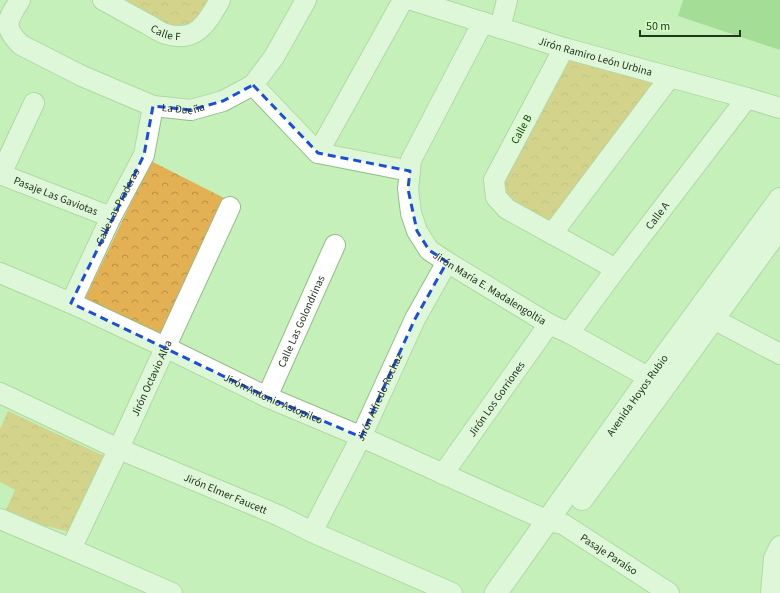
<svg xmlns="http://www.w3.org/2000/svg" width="780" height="593" viewBox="0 0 780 593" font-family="'Source Sans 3',sans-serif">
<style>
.park{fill:url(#park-crowns)}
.building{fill:#7dc669}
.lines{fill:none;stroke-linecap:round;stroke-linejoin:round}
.minor-casing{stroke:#93bd88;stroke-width:22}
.major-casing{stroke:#93bd88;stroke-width:24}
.minor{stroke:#fff;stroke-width:20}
.major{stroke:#fff;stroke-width:22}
.marked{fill:none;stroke:#1d4ed8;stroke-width:3;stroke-dasharray:8 5;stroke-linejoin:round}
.labels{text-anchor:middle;stroke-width:3;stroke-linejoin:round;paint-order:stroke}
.street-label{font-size:11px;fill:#23341f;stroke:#d2fec6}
</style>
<defs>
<pattern id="park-crowns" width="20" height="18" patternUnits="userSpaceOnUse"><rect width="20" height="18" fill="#e4b054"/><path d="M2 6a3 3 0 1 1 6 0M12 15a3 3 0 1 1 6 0" fill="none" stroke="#b89045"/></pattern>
</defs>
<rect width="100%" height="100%" fill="#c5f0b9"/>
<g class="park">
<polygon points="114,0 212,0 199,23 177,30"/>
<polygon points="569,57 658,84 551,227 508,202 502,183"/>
<polygon points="151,161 226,199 161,340 83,303"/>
<polygon points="8,411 104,456 70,532 4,515 15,490 0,482 0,429"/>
</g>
<polygon class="building" points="683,0 780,0 780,50 678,16"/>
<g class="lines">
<defs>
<g id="minor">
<path id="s1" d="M20 0C7 21 2 26 21 45L82 76 153 106 191 110 223 101 253 85 274 57 306 0"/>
<path id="s2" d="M103 0C118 8 132 16 147 24 153 27 159 32 166 34 196 43 207 23 220 0"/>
<path id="s3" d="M412 0 564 48 747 98 780 108"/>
<path id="s4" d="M483 22 411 160 408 189 411 213 417 231 429 250 447 262 549 324 569 333 664 386"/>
<polyline points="500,28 507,0"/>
<polyline points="564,48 494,180 496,197 507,209 616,269"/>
<polyline points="253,85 318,153 410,171"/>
<polyline points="318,153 403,0"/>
<path id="s5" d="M0 174 111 217"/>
<polyline points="1,174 34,103"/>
<polyline points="552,234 670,77"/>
<path id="s6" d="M0 273 71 303 165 347 267 397 355 434 548 521 563 524 669 593"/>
<path id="s7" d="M71 303 111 217 144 155 153 106"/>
<polyline points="700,312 780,354"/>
<path id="s8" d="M569 333 616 269 747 98"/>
<path id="s9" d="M0 393 112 446 280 516 312 532 452 593"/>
<path id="s10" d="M267 397 335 245"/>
<path id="s11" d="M443 474 549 324"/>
<polyline points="0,519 71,549 172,593"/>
<path id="s12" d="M312 532 361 437 415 319 447 262"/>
<path id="s13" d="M71 549 119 448 230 207"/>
<polyline points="771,593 774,558 780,546"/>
</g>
<g id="major">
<polyline points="582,499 664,387 780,227"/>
<path id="s14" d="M496 593 649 378 780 199"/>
</g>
</defs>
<use href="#minor" class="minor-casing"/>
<use href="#major" class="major-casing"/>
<use href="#minor" class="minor"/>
<use href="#major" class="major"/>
</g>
<path d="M0 0H780V593H0ZM253 85 318 153 410 171 408 189 417 231 429 250 447 262 415 319 361 437 267 397 71 303 144 155 153 106 191 110 223 101Z" fill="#c5f0b9" fill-opacity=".55" fill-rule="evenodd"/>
<path class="marked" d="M253 85 318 153 410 171 408 189 417 231 429 250 447 262 415 319 361 437 267 397 71 303 144 155 153 106 191 110 223 101Z"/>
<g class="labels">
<g class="street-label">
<text dy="4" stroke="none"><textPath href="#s2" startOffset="71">Calle F</textPath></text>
<text dy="4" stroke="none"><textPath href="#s3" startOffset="192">Jirón Ramiro León Urbina</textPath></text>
<text dy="4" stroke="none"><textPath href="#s1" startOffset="228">La Dueña</textPath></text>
<text transform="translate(521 129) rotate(-62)" y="4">Calle B</text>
<text dy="4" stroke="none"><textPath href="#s5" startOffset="60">Pasaje Las Gaviotas</textPath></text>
<text dy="4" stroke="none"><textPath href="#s7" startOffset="107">Calle Las Praderas</textPath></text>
<text dy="4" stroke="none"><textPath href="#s8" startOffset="147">Calle A</textPath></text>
<text dy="4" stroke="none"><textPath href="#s4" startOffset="322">Jirón María E. Madalengoltia</textPath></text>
<text dy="4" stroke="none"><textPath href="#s10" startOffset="83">Calle Las Golondrinas</textPath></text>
<text dy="4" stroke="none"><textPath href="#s13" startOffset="189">Jirón Octavio Alva</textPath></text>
<text dy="4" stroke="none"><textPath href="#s14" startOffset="243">Avenida Hoyos Rubio</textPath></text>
<text dy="4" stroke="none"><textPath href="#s12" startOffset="151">Jirón Alfredo Rochaz</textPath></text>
<text dy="4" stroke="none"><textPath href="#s6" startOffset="301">Jirón Antonio Astopilco</textPath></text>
<text dy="4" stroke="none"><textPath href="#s11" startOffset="92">Jirón Los Gorriones</textPath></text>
<text dy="4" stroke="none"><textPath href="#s9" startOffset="247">Jirón Elmer Faucett</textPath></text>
<text dy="4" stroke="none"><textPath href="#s6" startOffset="672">Pasaje Paraíso</textPath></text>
</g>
</g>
<path d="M640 30v6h100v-6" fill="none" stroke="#23341f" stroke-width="2"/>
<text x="646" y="30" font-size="12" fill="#23341f" stroke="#d2fec6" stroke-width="3" paint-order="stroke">50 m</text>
</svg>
